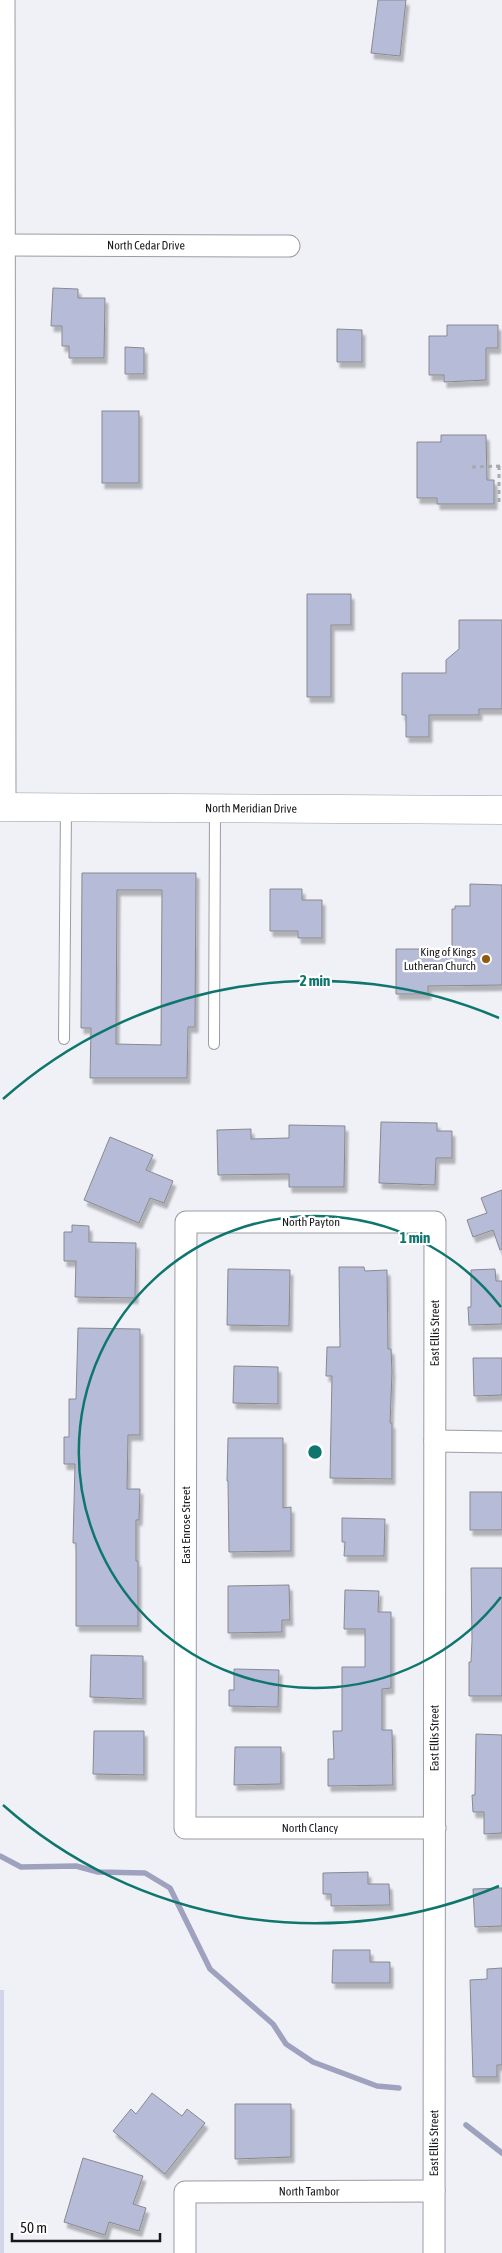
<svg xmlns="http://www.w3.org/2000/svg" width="502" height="2253" viewBox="0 0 502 2253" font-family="'Asap Condensed',sans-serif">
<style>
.green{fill:#d3d6e8}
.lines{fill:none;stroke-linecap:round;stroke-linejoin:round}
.stream{stroke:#9ea2bf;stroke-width:5.5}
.building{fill:#b6bbd8;stroke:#88898f;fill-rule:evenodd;filter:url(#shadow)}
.lane-casing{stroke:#9b9ca2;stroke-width:12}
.street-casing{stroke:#9b9ca2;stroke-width:23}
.secondary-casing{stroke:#9b9ca2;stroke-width:29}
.path{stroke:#a9a9ae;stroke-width:3;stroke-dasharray:4 4;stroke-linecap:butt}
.lane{stroke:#fff;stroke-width:10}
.street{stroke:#fff;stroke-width:21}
.secondary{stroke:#fff;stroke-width:28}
.ring{fill:none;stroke:#0f766e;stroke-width:2.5}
.poi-dot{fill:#8f5a0c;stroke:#fff;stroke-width:2}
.labels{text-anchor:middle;stroke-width:4.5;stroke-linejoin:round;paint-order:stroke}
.street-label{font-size:12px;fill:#18181b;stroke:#fff}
.poi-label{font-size:12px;fill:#18181b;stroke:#fff;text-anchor:end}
.centre{fill:#0f766e;stroke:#fff;stroke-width:2.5}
.ring-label{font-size:15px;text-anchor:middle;font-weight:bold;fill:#0f766e;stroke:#fff;stroke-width:4.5;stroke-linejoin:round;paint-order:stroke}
</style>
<defs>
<filter id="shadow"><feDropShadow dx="3" dy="5.5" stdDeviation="1" flood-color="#0004"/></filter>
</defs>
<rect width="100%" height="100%" fill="#f0f1f7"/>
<rect class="green" x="0" y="1990" width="4" height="263"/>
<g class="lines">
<g class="stream">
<polyline points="0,1856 21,1867 76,1866 98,1872 145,1873 170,1888 210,1969 273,2024 286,2044 313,2062 377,2086 399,2088"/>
<polyline points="466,2125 502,2153"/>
</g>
</g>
<g class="building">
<polygon points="378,0 406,0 400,56 371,53"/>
<polygon points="53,288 78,289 78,298 105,298 104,358 69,358 69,346 62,346 62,326 51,326"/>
<polygon points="447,325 498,325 498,348 486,348 486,380 444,382 444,375 429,375 429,336 447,336"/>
<polygon points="337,329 362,330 362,362 337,362"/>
<polygon points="125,347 144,348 144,374 125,374"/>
<rect x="102" y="411" width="37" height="72"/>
<polygon points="441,435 486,435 487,480 494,480 494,504 437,504 437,498 417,498 417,442 441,442"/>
<polygon points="307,594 351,594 351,625 331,625 331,697 307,697"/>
<polygon points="459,620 502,620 502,709 479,709 479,715 429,715 429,737 406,737 406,715 402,715 402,673 446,673 446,660 459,649"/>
<path d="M82 873H196L195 1027H188L187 1078H90L91 1028H81ZM117 890H162L161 1045 116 1044Z"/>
<polygon points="470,884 502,885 502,985 428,986 428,994 396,994 396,949 452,949 452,909 455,909 455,906 470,906"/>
<polygon points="270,889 302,889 302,900 322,900 322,938 298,938 298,931 270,931"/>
<polygon points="381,1122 437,1123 437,1131 452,1131 452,1158 436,1158 435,1185 379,1183"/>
<polygon points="289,1125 345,1126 344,1187 289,1187 289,1174 218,1175 217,1130 251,1129 251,1139 289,1138"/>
<polygon points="110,1137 153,1155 146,1170 173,1181 164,1203 150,1198 139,1223 84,1200"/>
<polygon points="502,1190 502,1249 500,1250 493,1230 473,1237 467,1220 487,1213 481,1198"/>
<polygon points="72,1225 89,1226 89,1242 136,1243 135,1298 75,1297 76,1261 64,1261 64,1232 72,1232"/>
<polygon points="339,1267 364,1267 365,1271 387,1270 388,1349 391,1349 392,1372 390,1423 392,1423 392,1479 330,1478 332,1376 326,1376 327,1347 340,1347"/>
<polygon points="228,1269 290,1270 289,1326 227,1325"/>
<polygon points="495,1269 496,1281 502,1281 502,1324 469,1325 468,1307 471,1307 471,1270"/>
<polygon points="78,1328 140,1329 140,1435 128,1435 127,1489 140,1489 139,1520 136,1520 136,1561 138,1561 138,1626 76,1626 76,1543 73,1543 75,1464 64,1464 64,1437 69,1437 69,1399 76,1399"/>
<polygon points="473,1358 502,1358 502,1395 474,1396"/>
<polygon points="234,1366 278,1367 278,1404 233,1403"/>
<polygon points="228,1438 283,1438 283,1508 291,1507 291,1551 229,1552 228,1481 227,1481"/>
<rect x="470" y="1492" width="32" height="38"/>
<polygon points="342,1518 385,1519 384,1556 344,1556 345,1542 342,1542"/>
<polygon points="471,1568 502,1568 502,1696 469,1696 469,1662 471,1662 472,1640"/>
<polygon points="289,1585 290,1620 282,1620 282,1632 228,1633 228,1586"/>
<polygon points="345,1590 379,1591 378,1612 391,1612 391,1688 382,1689 382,1730 392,1730 393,1785 328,1786 328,1759 334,1759 333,1731 342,1731 342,1667 365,1667 365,1629 344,1629"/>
<polygon points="91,1655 143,1656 143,1699 90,1697"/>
<polygon points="234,1669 279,1670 278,1707 229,1706 229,1690 234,1690"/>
<polygon points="94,1731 144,1731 144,1775 93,1774"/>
<polygon points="476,1734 502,1735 502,1833 484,1834 484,1812 473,1812 472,1795 475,1795"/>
<polygon points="235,1747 281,1747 281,1784 234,1785"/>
<polygon points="368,1872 368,1884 389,1884 390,1905 331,1906 331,1894 323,1894 323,1873"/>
<polygon points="502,1888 502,1926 475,1927 473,1889"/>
<polygon points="333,1950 370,1950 370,1962 390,1962 390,1983 332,1983"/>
<polygon points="502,1968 502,2065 497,2065 497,2077 473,2077 470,1980 487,1979 487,1969"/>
<polygon points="152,2093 182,2116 187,2109 205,2123 165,2174 113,2131 131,2109 136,2114"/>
<polygon points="235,2104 291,2104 291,2157 235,2159"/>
<polygon points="83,2158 143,2176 133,2204 146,2208 139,2231 109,2222 105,2235 64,2222"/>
</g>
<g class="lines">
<defs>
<g id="lane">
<polyline points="64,1039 66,808"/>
<polyline points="214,1044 215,810"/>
</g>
<g id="street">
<polyline points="4,0 5,807"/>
<path id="s1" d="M4 245 289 246"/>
<polyline points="435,1441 502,1442"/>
<path id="s2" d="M185 2253V2192L434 2191"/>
<path id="s3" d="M434 2253 435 1222H186L185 1828H435"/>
</g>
<g id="secondary">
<path id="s4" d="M0 807 502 810"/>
</g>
</defs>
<use href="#lane" class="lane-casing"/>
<use href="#street" class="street-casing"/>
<use href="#secondary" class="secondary-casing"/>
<g class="path">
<polyline points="499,466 499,504"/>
<polyline points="472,467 502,466"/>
</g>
<use href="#lane" class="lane"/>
<use href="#street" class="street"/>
<use href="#secondary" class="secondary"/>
</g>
<g class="ring">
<path d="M501 1597A236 236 0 1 1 501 1307"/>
<path d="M499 1886A471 471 0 0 1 3 1805M3 1099A471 471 0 0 1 499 1018"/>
</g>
<circle class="poi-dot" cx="486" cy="959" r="5"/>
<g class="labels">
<g class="street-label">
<text dy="4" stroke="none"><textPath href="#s1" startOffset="142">North Cedar Drive</textPath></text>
<text dy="4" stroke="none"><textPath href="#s4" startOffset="251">North Meridian Drive</textPath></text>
<text x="311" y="1226">North Payton</text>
<text dy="4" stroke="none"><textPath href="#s3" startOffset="920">East Ellis Street</textPath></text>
<text transform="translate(186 1525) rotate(-90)" y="4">East Enrose Street</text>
<text dy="4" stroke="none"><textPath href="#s3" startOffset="515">East Ellis Street</textPath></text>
<text dy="4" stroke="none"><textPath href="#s3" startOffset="2011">North Clancy</textPath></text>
<text dy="4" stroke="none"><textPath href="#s3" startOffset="110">East Ellis Street</textPath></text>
<text dy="4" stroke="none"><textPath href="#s2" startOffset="185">North Tambor</textPath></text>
</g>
<g class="poi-label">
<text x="476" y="956">King of Kings<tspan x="476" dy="14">Lutheran Church</tspan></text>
</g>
</g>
<circle cx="315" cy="1452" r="8" class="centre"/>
<g class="ring-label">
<text x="315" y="986">2 min</text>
<text x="415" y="1243">1 min</text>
</g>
<path d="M12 2233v8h148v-8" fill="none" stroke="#18181b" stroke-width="2.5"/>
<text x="20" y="2233" font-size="15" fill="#18181b" stroke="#ffffff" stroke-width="4" paint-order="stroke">50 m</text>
</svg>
